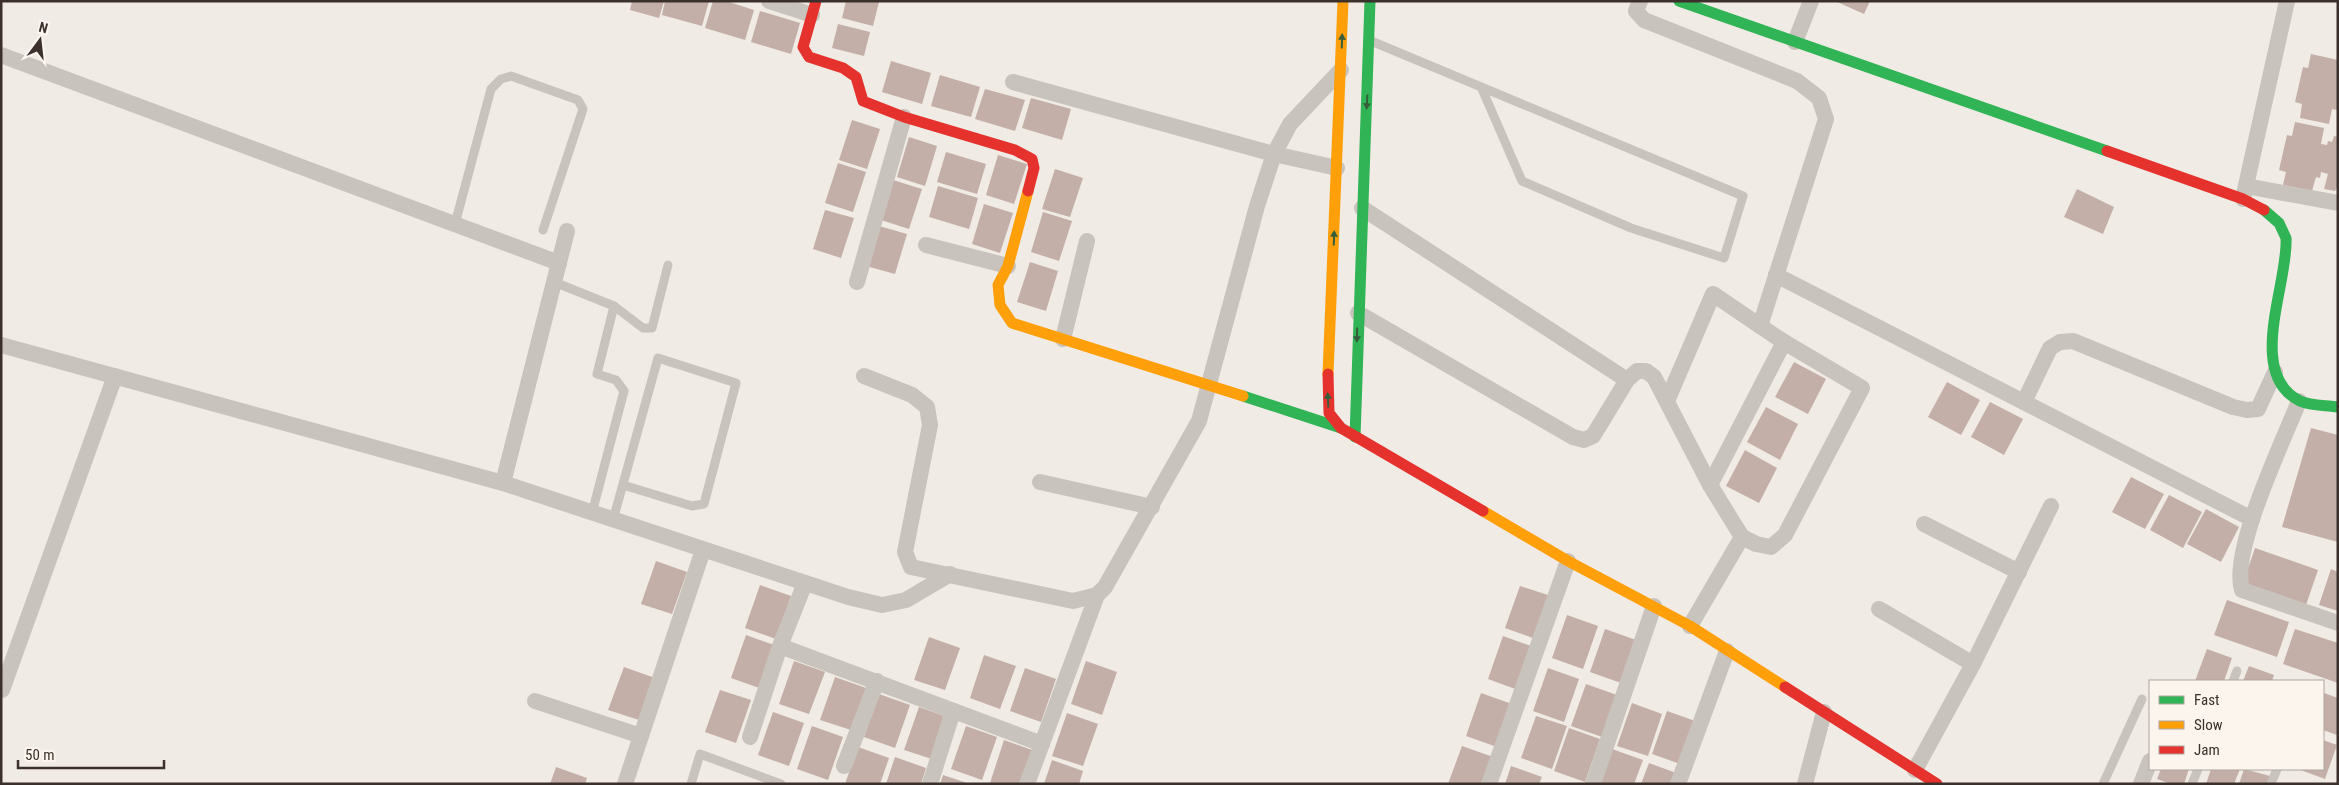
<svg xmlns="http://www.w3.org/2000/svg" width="2339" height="785" viewBox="0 0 2339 785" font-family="'Roboto Condensed',sans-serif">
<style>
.building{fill:#c3afa7}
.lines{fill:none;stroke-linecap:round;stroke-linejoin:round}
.lane{stroke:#c9c3be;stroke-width:9}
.street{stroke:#c9c3be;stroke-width:16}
.fast{stroke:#30b455;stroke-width:11}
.slow{stroke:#ff9f0a;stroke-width:11}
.jam{stroke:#e5322d;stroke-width:11}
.oneway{fill:#375e3a}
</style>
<rect width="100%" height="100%" fill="#f0ebe5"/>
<g class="building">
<polygon points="632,1 664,1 659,18 630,10"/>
<polygon points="665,1 709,1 702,26 662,15"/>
<polygon points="713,1 726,1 754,10 745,40 705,28"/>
<polygon points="846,1 879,2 873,26 842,18"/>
<polygon points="1835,1 1870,1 1864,14"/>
<polygon points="760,11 800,23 791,54 751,42"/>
<polygon points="838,24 870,32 864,56 832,48"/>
<polygon points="2311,54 2338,60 2338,105 2337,110 2332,109 2329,124 2300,118 2302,104 2295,102 2303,67 2308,68"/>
<polygon points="891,61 931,73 922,104 882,92"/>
<polygon points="940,75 980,87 971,117 931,106"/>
<polygon points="985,89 1025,100 1015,131 975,119"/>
<polygon points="1031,98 1071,109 1062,140 1022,128"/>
<polygon points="852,120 880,129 867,169 839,160"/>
<polygon points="2295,122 2324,128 2321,144 2327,145 2328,141 2332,142 2334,136 2338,137 2338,186 2335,191 2324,189 2328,174 2321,172 2320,178 2316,177 2312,191 2283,185 2286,172 2279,170 2287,135 2292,136"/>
<polygon points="909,137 937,146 925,186 897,177"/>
<polygon points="946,152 986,164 977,194 937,182"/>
<polygon points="998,155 1027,164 1014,204 986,195"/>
<polygon points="838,163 866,172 853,212 825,203"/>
<polygon points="1055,169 1083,178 1070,217 1042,209"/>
<polygon points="893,180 922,189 909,229 881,220"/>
<polygon points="938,186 978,198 969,229 929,217"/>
<polygon points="2077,189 2114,207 2103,234 2064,217"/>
<polygon points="984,204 1013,213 1000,253 972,244"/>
<polygon points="825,210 854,218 841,258 813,249"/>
<polygon points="1043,212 1072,221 1059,261 1031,252"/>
<polygon points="879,226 907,234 895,274 866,266"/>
<polygon points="1030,262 1058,271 1046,311 1017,302"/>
<polygon points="1794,362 1826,379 1808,414 1775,397"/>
<polygon points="1947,382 1980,400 1961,435 1928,417"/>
<polygon points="1990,402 2023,419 2004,455 1971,437"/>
<polygon points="1766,407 1798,424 1780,460 1747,442"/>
<polygon points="2311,428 2338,435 2338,542 2282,527"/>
<polygon points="1745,450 1777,468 1759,503 1726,486"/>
<polygon points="2131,477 2164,494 2145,529 2112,512"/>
<polygon points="2169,495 2202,512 2183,548 2150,530"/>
<polygon points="2206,509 2239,527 2221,562 2187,544"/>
<polygon points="2255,548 2318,570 2306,605 2243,583"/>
<polygon points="656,561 687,572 672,614 641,604"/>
<polygon points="2331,569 2338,572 2338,611 2319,605"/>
<polygon points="760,585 791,596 776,639 745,628"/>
<polygon points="1520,586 1551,596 1536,639 1505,628"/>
<polygon points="2227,600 2289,622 2277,657 2214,635"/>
<polygon points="1567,615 1598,626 1583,669 1552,658"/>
<polygon points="1605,629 1636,640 1621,683 1590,672"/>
<polygon points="2295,629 2338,643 2338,683 2283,664"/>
<polygon points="746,635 777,646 762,689 731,678"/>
<polygon points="1503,636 1534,647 1518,690 1488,679"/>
<polygon points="929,637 960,648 945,690 914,680"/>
<polygon points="2207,649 2232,658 2224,681 2195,681"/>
<polygon points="984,655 1016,666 1000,709 970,698"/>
<polygon points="794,661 825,672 809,714 779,704"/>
<polygon points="1086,661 1117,672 1102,715 1071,704"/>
<polygon points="2249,666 2274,675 2272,681 2243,681"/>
<polygon points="624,667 655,678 639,720 608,710"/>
<polygon points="1025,668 1056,679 1041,722 1010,711"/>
<polygon points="1548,668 1579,679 1564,722 1533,711"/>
<polygon points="835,677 866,688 851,730 820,720"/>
<polygon points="1586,684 1617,695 1602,737 1571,726"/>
<polygon points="720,690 751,700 736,743 705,732"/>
<polygon points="1481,693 1512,704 1497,747 1466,736"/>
<polygon points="2324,693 2338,698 2337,735 2323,730"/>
<polygon points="879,694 910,705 895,748 864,737"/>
<polygon points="1632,703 1662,714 1648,756 1617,746"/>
<polygon points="919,707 950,718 935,760 904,750"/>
<polygon points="1667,711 1698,722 1683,765 1652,754"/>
<polygon points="773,712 804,723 789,766 758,755"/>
<polygon points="1067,713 1098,724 1083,766 1052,756"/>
<polygon points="1536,716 1567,726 1552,769 1521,758"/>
<polygon points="812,726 843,737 828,780 797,769"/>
<polygon points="966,726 997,737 982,780 951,769"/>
<polygon points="1569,728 1600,739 1585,782 1554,771"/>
<polygon points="1004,740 1035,751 1024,784 990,783"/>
<polygon points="2323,740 2337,745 2325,779 2298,769 2323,769"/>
<polygon points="1462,746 1493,757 1483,784 1448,784"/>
<polygon points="858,747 889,758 880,784 845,784"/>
<polygon points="1612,749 1643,760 1634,784 1600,784"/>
<polygon points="895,757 926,768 921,784 886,784"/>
<polygon points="1052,760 1083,771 1079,784 1044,784"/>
<polygon points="1649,763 1679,774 1676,784 1641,784"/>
<polygon points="1511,766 1542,777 1539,784 1505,784"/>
<polygon points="556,767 587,778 585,784 550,784"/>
<polygon points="2161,769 2189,769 2184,784 2171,784 2157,779"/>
<polygon points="2211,769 2240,769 2234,784 2206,784"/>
<polygon points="2244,769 2270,776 2267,784 2239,784"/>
<polygon points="943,775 967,783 967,784 940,784"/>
</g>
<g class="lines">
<g class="lane">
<polyline points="1371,41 1743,196 1724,258 1631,228 1522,181 1482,89"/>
<polyline points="455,224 491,89 501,79 511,76 578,100 583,109 543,230"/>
<polyline points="554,282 614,306 597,374 616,380 624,391 592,513"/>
<polyline points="614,306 643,328 652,328 668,265"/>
<polyline points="613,520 658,358 736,383 704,504 692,506 623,485"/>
<polyline points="2233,681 2237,671"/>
<polyline points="691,784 700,754 781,784"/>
<polyline points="2103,784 2142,699"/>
<polyline points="2192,784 2198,769"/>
<polyline points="2271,784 2277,769"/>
</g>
<g class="street">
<polyline points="769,1 812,15"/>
<polyline points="1640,1 1636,11 1644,20 1797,81 1819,98 1826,119 1760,326"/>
<polyline points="1795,42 1811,1"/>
<polyline points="1,55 559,263"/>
<polyline points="1013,82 1274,154 1337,168"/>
<polyline points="2246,186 2338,203"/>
<polyline points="2243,199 2287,1"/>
<polyline points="1362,208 1627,380"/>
<polyline points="567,231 503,483 848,597 882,605 906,600 950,574"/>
<polyline points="926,245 1008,266"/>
<polyline points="1776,275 2252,519"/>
<polyline points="857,282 904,117"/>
<polyline points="1358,313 1573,437 1584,440 1593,436 1627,380 1637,371 1646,371 1654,377 1710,485 1742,537 1690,626"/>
<polyline points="1063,339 1087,241"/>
<polyline points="1,345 503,483"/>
<polyline points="864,376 912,395 927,407 930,425 905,552 911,567 1073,601 1097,595"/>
<polyline points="1667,401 1713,294 1784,342"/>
<path d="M2299 401C2283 442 2230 551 2242 590L2338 623"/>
<polyline points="2024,402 2050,348 2060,342 2073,341 2233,407 2247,410 2258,409 2275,372"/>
<polyline points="1040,482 1152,507"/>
<polyline points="1710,485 1784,342 1862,388 1785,535 1771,547 1756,544 1742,537"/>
<polyline points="1924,524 2019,572"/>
<polyline points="805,583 780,646 1042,744"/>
<polyline points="1879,609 1973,664"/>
<polyline points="2,690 115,376"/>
<polyline points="535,701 641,736"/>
<polyline points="750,737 780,646"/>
<polyline points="844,766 877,681"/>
<polyline points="1915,770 1973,664 2051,506"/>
<polyline points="625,784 703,550"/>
<polyline points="930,784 953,711"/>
<polyline points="1027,784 1097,595 1105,587 1199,421 1257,206 1274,154 1290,124 1341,70"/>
<polyline points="1489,784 1568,561"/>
<polyline points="1593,784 1654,606"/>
<polyline points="1678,784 1727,651"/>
<polyline points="1805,784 1824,712"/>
<polyline points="2141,784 2150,761"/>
</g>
<g class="fast">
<polyline points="1679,1 2107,151"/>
<path d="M2264 210 2279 223 2286 238C2289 282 2245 374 2300 401 2311 406 2326 405 2338 407"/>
<polyline points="1243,396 1341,428"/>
<polyline points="1355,437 1370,1"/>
</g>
<g class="slow">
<polyline points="1028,191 1008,266 998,285 1000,305 1012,323 1243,396"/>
<polyline points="1328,374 1343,1"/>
<polyline points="1483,511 1568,561 1690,626 1785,687"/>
</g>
<g class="jam">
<polyline points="816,1 803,47 809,57 843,68 856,77 863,101 904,117 1015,150 1032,159 1034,168 1028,191"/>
<polyline points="2107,151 2243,199 2264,210"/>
<polyline points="1328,374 1329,413 1341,428 1483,511"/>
<polyline points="1785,687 1937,784"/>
</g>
</g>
<defs><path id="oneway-solid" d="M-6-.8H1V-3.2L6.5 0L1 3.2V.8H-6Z" transform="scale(1.25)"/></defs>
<g class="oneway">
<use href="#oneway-solid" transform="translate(1342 41) rotate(-88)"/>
<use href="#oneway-solid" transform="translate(1367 102) rotate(93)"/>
<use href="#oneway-solid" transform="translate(1334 238) rotate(-88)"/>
<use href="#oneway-solid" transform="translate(1357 335) rotate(91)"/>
<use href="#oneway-solid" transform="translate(1328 400) rotate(-93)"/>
</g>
<rect width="2339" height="785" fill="none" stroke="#3b302b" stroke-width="5"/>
<rect x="2149" y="680" width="175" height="90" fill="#fbf5ee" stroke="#aea6a0"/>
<rect x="2159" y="696" width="25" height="8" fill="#30b455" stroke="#aea6a0"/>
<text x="2194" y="705" font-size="15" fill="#3b302b">Fast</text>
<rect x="2159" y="721" width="25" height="8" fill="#ff9f0a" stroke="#aea6a0"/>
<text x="2194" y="730" font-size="15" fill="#3b302b">Slow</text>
<rect x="2159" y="746" width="25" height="8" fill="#e5322d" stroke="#aea6a0"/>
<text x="2194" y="755" font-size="15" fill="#3b302b">Jam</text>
<g transform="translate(40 40) rotate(15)" stroke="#fbf5ee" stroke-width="4" paint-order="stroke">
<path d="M0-4L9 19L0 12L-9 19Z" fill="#3b302b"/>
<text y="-8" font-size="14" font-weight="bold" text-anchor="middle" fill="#3b302b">N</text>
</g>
<path d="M18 760v8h146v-8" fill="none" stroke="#3b302b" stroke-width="2.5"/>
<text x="25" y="760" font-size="15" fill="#3b302b" stroke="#fbf5ee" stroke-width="4" paint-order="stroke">50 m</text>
</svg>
